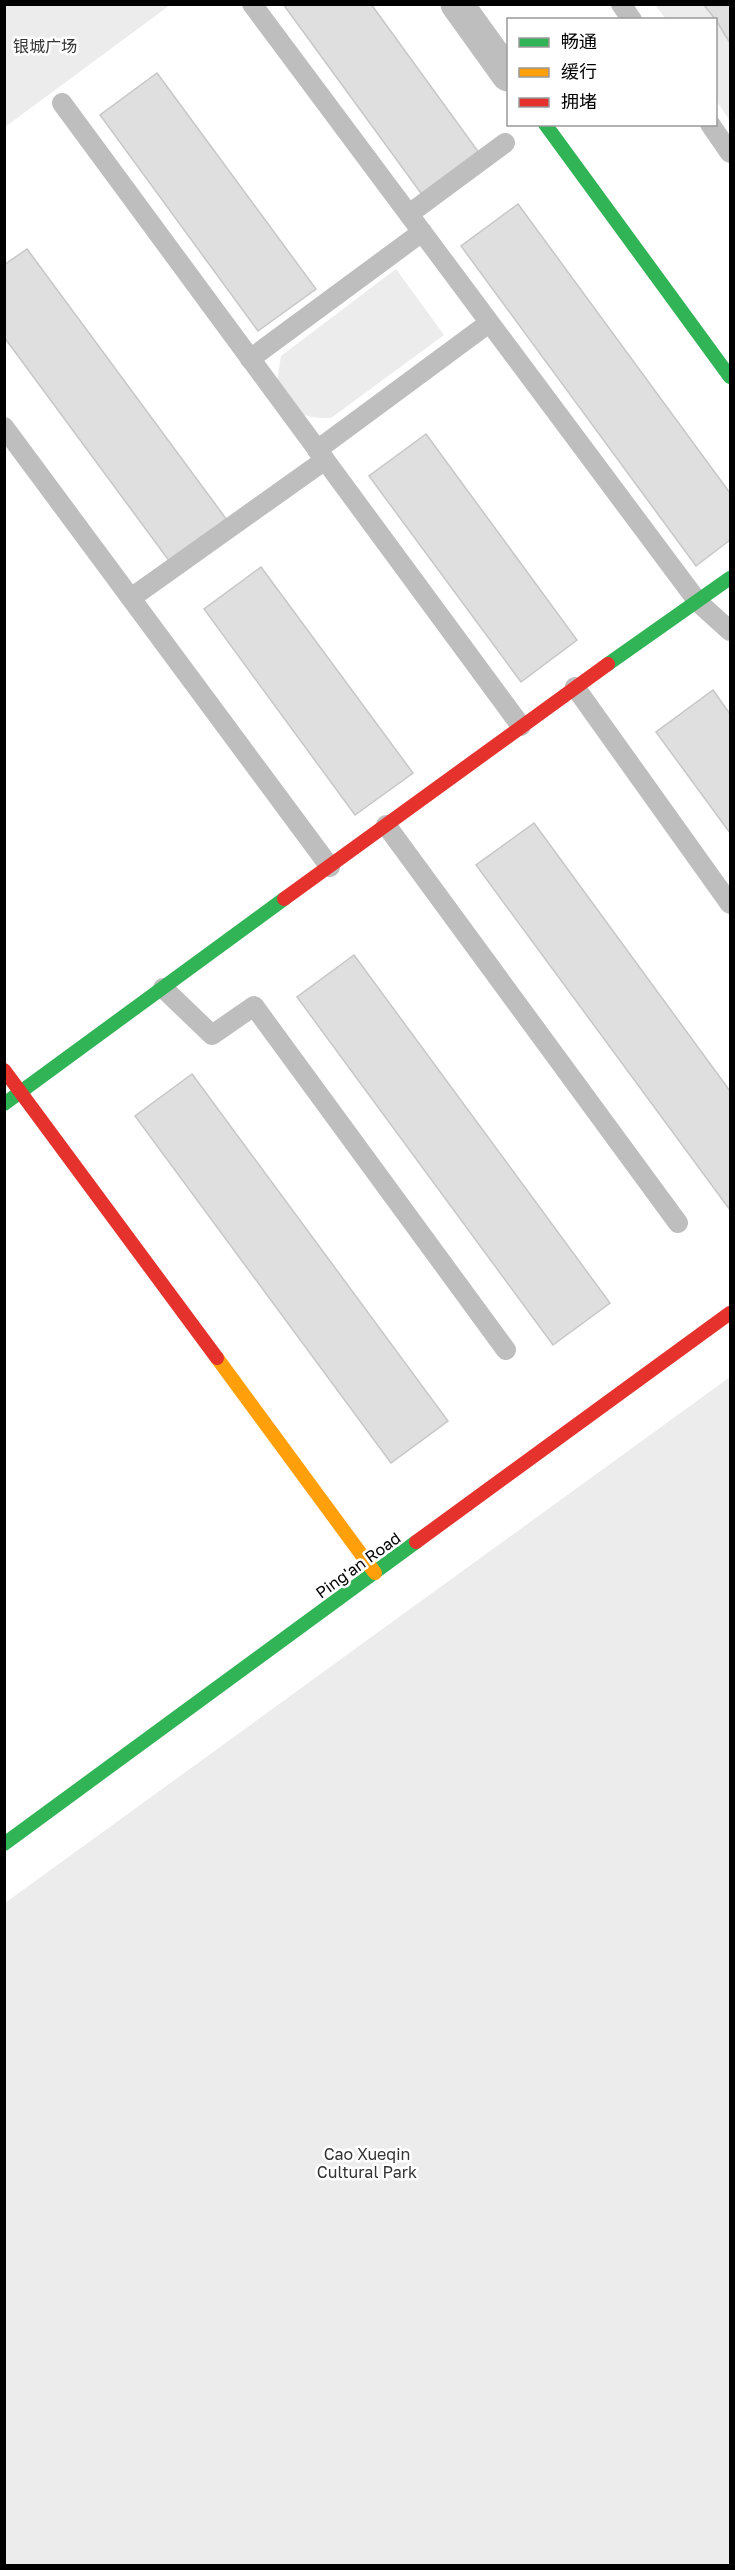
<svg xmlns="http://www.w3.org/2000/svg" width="735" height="2570" viewBox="0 0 735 2570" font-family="'Golos Text','Noto Sans SC',sans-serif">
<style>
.green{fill:#ececec}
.building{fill:#dfdfdf;stroke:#c7c7c7;stroke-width:1.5}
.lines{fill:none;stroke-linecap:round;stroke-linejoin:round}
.lane{stroke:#bebebe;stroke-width:20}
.street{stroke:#bebebe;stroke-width:33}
.fast{stroke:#30b455;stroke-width:14}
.slow{stroke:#ff9f0a;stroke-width:14}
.jam{stroke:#e5322d;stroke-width:14}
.labels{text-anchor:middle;stroke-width:5;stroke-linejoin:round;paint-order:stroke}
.park-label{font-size:16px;fill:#333;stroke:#fff}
.street-label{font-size:16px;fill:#000;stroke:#fff}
</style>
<rect width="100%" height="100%" fill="#fff"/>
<g class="green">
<polygon points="5,4 170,4 170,5 5,127"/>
<polygon points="655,5 730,5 730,121 716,100 716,20 666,19"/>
<path d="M396 269 444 335 331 418C297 419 294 410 277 382L281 356Z"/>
<polygon points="730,1377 730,2565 5,2565 5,1903"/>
</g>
<g class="building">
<polygon points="283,4 371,4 480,154 423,196"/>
<polygon points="703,4 730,4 730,43 716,20"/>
<polygon points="157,73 316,289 258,331 100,115"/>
<polygon points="518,204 730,493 730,540 696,566 461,246"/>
<polygon points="27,249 227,520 170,562 4,337 4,265"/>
<polygon points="426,434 577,640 521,682 369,476"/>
<polygon points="261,567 413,773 355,815 204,609"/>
<polygon points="713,690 730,714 730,833 656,732"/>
<polygon points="534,823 730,1091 730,1210 476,865"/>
<polygon points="354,955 610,1303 553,1345 297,997"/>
<polygon points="192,1074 448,1421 391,1463 135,1116"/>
</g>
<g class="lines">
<g class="lane">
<polyline points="252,4 698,602 730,631"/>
<polyline points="621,4 632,20"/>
<polyline points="62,103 521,726"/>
<polyline points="710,124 730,153"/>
<polyline points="409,214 505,143"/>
<polyline points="250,359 422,232"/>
<polyline points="4,427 330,867"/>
<polyline points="317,450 489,323"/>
<polyline points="131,598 325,460"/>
<polyline points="575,687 730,904"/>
<polyline points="386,825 678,1223"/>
<polyline points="163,988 212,1035 254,1006 506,1350"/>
</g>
<polyline class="street" points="457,4 508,75"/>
<g class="fast">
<polyline points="545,124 730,377"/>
<polyline points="608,664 730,578"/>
<polyline points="4,1104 284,899"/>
<polyline points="4,1844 416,1542"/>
</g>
<polyline class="slow" points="217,1358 375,1573"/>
<g class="jam">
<polyline points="284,899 608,664"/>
<polyline points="4,1070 217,1358"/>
<polyline points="416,1542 730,1313"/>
</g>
</g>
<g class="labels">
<g class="park-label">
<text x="45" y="52">银城广场</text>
<text x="367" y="2160">Cao Xueqin<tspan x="367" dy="18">Cultural Park</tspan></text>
</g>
<g class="street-label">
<text transform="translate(358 1565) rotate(-36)" y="6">Ping'an Road</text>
</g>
</g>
<rect width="735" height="2570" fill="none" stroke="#000000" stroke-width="12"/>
<rect x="507" y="18" width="210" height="108" fill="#ffffff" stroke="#999999" stroke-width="1.5"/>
<rect x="519" y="38" width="30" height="9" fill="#30b455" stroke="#999999" stroke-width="1.5"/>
<text x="561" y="48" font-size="18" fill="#000000">畅通</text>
<rect x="519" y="68" width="30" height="9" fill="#ff9f0a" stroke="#999999" stroke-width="1.5"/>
<text x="561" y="78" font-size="18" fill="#000000">缓行</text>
<rect x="519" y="98" width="30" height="9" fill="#e5322d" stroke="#999999" stroke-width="1.5"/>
<text x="561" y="108" font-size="18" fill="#000000">拥堵</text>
</svg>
